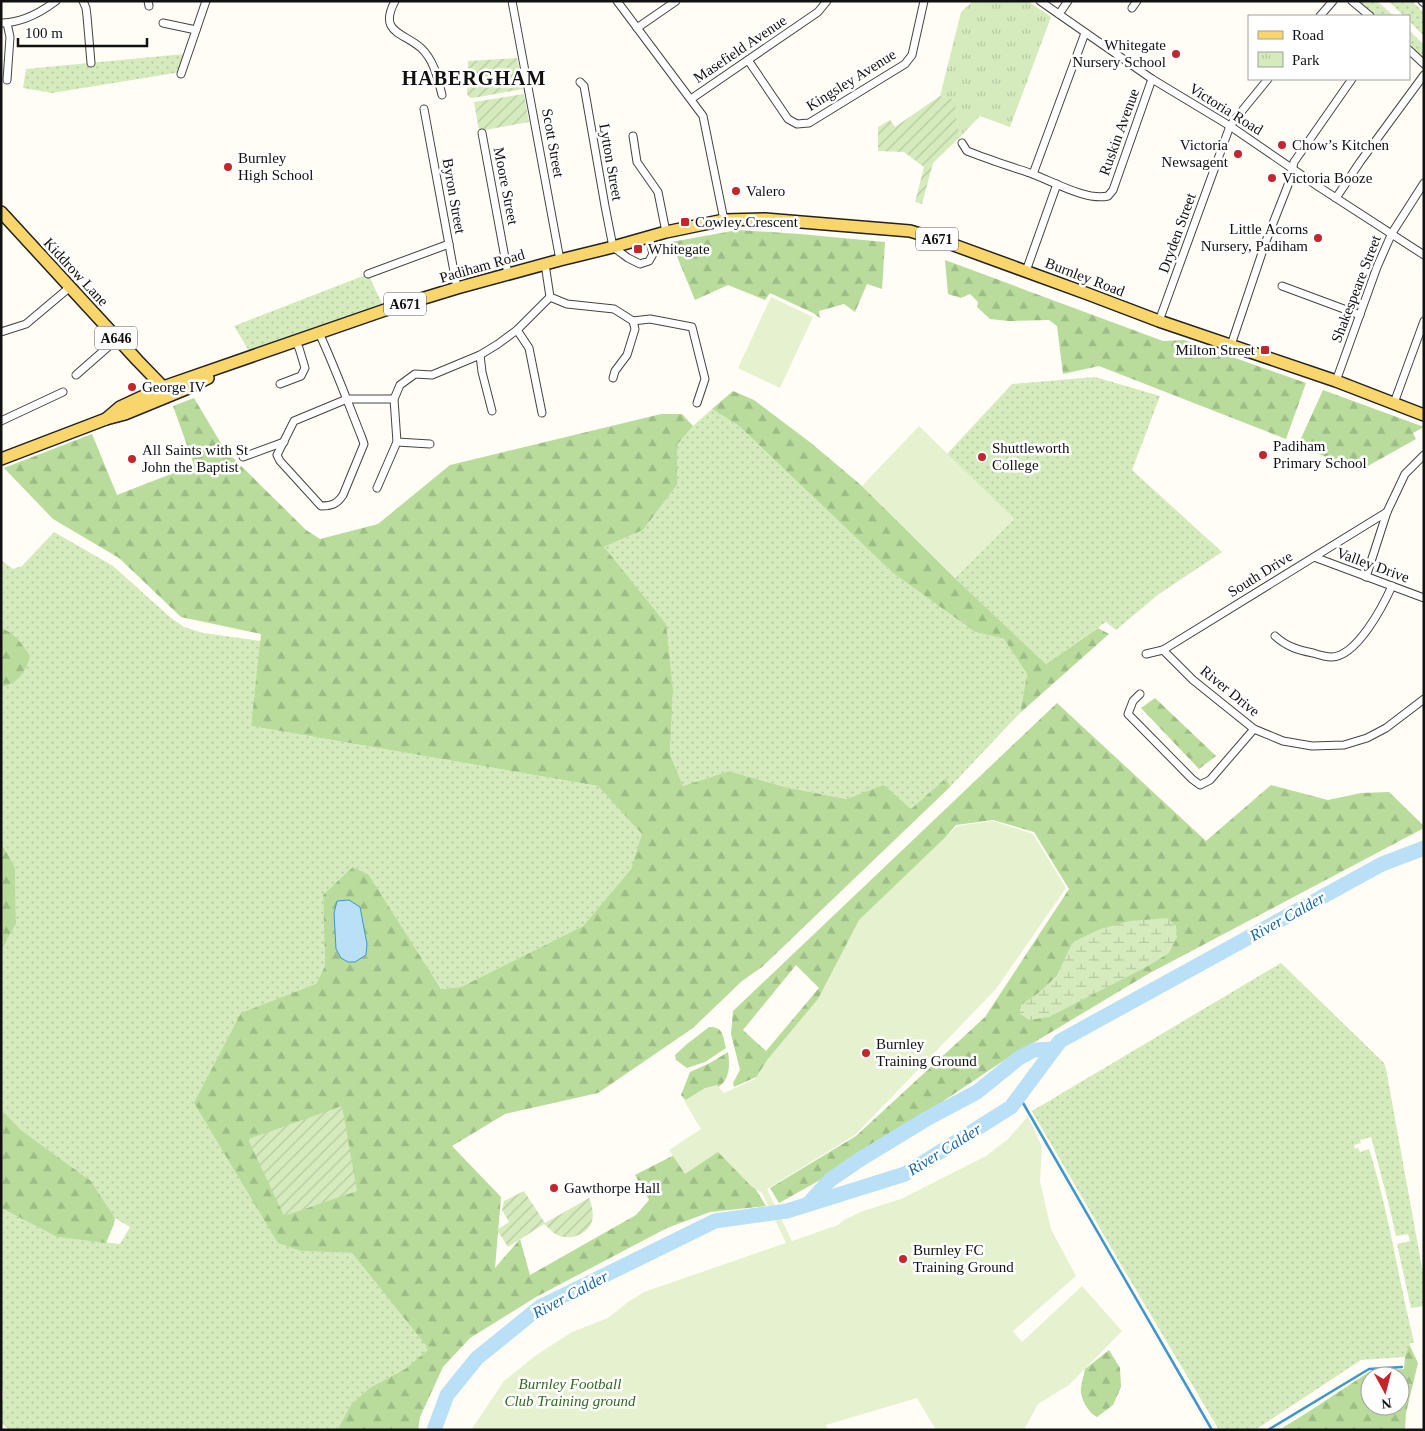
<svg xmlns="http://www.w3.org/2000/svg" width="1425" height="1431" viewBox="0 0 1425 1431" font-family="Georgia,serif">
<style>
.grass{fill:url(#grass-dots)}
.forest{fill:url(#forest-firs);fill-rule:evenodd}
.wetland{fill:url(#wetland-marsh)}
.park{fill:url(#park-tufts)}
.garden{fill:url(#garden-furrows)}
.pitch{fill:#e6f2cf}
.water{fill:#b9e0f7;stroke:#3f96cf}
.lines{fill:none;stroke-linecap:round;stroke-linejoin:round}
.stream{stroke:#3f96cf;stroke-width:2.5}
.river{stroke:#b9e0f7;stroke-width:15}
.street-casing{stroke:#444;stroke-width:9}
.primary-casing{stroke:#222;stroke-width:14}
.street{stroke:#fff;stroke-width:7}
.primary{stroke:#f9d66b;stroke-width:11}
.poi-dot{fill:#c4262e;stroke:#fff;stroke-width:2}
.labels{text-anchor:middle;stroke-width:5;stroke-linejoin:round;paint-order:stroke}
.shield{fill:#fff;stroke:#585858;stroke-width:1}
.shield-label{font-size:14px;font-weight:bold;fill:#111}
.poi-label{font-size:15px;fill:#111;stroke:#fff;text-anchor:start}
.street-label{font-size:15px;fill:#111;stroke:#fff}
.park-label{font-size:15px;font-style:italic;fill:#2f6b1f;stroke:#fff}
.water-label{font-size:16px;font-style:italic;fill:#1768a6;stroke:#fff}
.district-label{font-size:20px;font-weight:bold;letter-spacing:1px;fill:#111;stroke:#fff}
</style>
<defs>
<pattern id="grass-dots" width="8" height="8" patternUnits="userSpaceOnUse" patternTransform="scale(1.25)"><rect width="8" height="8" fill="#d5ebbd"/><path d="M2 2h.1M6 6h.1" fill="none" stroke="#b6c8a1" stroke-width="1.8" stroke-linecap="round"/></pattern>
<pattern id="forest-firs" width="22" height="20" patternUnits="userSpaceOnUse" patternTransform="scale(1.25)"><rect width="22" height="20" fill="#b9dc9c"/><path d="M5 1l3.5 6h-7zM16 11l3.5 6h-7z" fill="#9ebc85"/></pattern>
<pattern id="wetland-marsh" width="20" height="14" patternUnits="userSpaceOnUse" patternTransform="scale(1.25)"><rect width="20" height="14" fill="#d5ebbd"/><path d="M1 5h8M5 5V1M11 12h8M15 12V8" fill="none" stroke="#b6c8a1"/></pattern>
<pattern id="park-tufts" width="24" height="20" patternUnits="userSpaceOnUse" patternTransform="scale(1.25)"><rect width="24" height="20" fill="#d5ebbd"/><path d="M3 7l-1-3M5 7V3M7 7l1-3M15 17l-1-3M17 17v-4M19 17l1-3" fill="none" stroke="#b6c8a1"/></pattern>
<pattern id="garden-furrows" width="10" height="10" patternUnits="userSpaceOnUse" patternTransform="scale(1.25)"><rect width="10" height="10" fill="#d5ebbd"/><path d="M-1 1l2-2M0 10L10 0M9 11l2-2" fill="none" stroke="#b6c8a1"/></pattern>
</defs>
<rect width="100%" height="100%" fill="#fffdf5"/>
<g class="grass">
<polygon points="1359,1 1377,1 1394,16 1375,16"/>
<polygon points="1388,1 1412,1 1424,13 1424,36 1409,21 1409,16 1404,16"/>
<polygon points="1409,30 1424,45 1424,60 1409,46"/>
<polygon points="184,54 181,72 52,93 23,88 26,69"/>
<polygon points="368,274 385,310 252,356 234,326"/>
<polygon points="1095,377 1160,396 1132,470 1222,552 1159,594 1116,630 1106,622 1046,664 955,578 1014,519 947,454 1012,384"/>
<polygon points="712,409 739,426 893,573 975,632 1004,639 1027,674 1020,713 950,787 945,779 911,809 884,786 846,799 785,787 729,771 683,786 670,754 673,691 604,547 643,530 677,485 677,445 693,426"/>
<polygon points="54,532 113,566 171,618 184,627 203,633 261,641 251,726 598,786 643,834 631,869 583,926 461,987 441,989 369,875 323,895 325,966 316,984 301,1251 352,1253 430,1349 405,1369 371,1387 352,1403 337,1430 10,1430 1,1423 3,1393 1,1380 1,1208 57,1237 120,1244 130,1227 115,1218 91,1181 21,1130 1,1109 1,951 16,924 15,867 1,843 1,560 13,569 22,566"/>
<path d="M1281 963 1384 1063 1386 1069 1424 1279V1306L1411 1308 1397 1244 1410 1241 1408 1234 1396 1236 1388 1201 1371 1137 1360 1140 1361 1143 1354 1145 1355 1149 1358 1148 1360 1152 1369 1149C1389 1212 1398 1278 1414 1342L1409 1344 1405 1357 1361 1360 1255 1430H1219L1123 1268 1032 1111Z"/>
</g>
<g class="forest">
<polygon points="738,230 800,234 885,242 882,289 867,284 855,312 844,304 819,311 820,318 813,313 770,293 765,300 728,285 695,300 671,242"/>
<polygon points="945,260 1163,341 1184,340 1306,383 1286,439 1099,366 1063,374 1057,326 1049,320 1009,321 990,319 977,307 978,302 970,294 961,298 948,294"/>
<polygon points="1323,390 1424,427 1413,433 1416,439 1359,471 1298,445"/>
<polygon points="733,391 754,400 811,443 862,486 955,578 1046,664 1098,628 1109,634 1020,713 1027,674 1004,639 975,632 893,573 739,426 712,409"/>
<polygon points="194,398 225,450 306,530 320,539 378,524 450,465 661,414 682,414 693,426 677,445 677,485 643,530 604,547 666,624 673,691 670,754 683,786 729,771 785,787 846,799 884,785 911,809 946,778 950,787 762,967 742,981 693,1028 598,1093 505,1114 452,1146 501,1197 495,1268 520,1239 530,1275 636,1215 649,1200 635,1175 678,1153 717,1149 752,1183 766,1206 710,1212 667,1228 536,1297 470,1338 443,1367 420,1417 418,1430 337,1430 352,1403 371,1387 405,1369 429,1349 352,1253 301,1251 278,1243 194,1103 241,1013 316,984 325,966 323,895 353,867 369,875 441,989 461,987 583,926 631,869 642,834 598,786 251,726 261,634 181,617 119,558 53,519 4,468 92,434 117,495 194,465 173,406"/>
<path d="M1 628C15 633 22 644 30 656 26 671 18 684 1 687Z"/>
<polygon points="1155,698 1216,756 1199,769 1141,708"/>
<path d="M1057 703 1206 841 1271 785 1328 800 1361 793 1389 792 1424 826V828L1148 974 1003 1061 854 1161 779 1203 770 1188 856 1136 985 1017 1069 889 1034 832 993 820 956 825 866 929 781 1066 734 1087 733 1083 740 1070 731 1034 733 1011ZM1073 942 1049 1017 1041 991 1057 976ZM796 965 819 988 766 1051 743 1030Z"/>
<polygon points="1,843 15,867 16,924 1,951"/>
<path d="M709 1027C723 1026 723 1036 726 1048L705 1062 687 1068 676 1060 675 1055 687 1044Z"/>
<path d="M728 1052C734 1088 714 1090 687 1102L681 1095 690 1072 710 1063Z"/>
<polygon points="1,1109 21,1130 91,1181 115,1218 114,1224 106,1243 57,1237 1,1208"/>
<path d="M1409 1344 1418 1363 1406 1413 1405 1430H1279L1305 1414 1369 1372 1404 1369 1405 1357ZM1370 1376H1400V1406H1370Z"/>
<path d="M1109 1350 1120 1368 1121 1387 1113 1405 1097 1417C1089 1413 1083 1403 1081 1393 1080 1386 1084 1376 1085 1369Z"/>
</g>
<polygon class="wetland" points="1167,918 1176,926 1177,937 1169,953 1148,966 1049,1017 1029,1020 1019,1013 1021,1005 1041,991 1057,976 1073,942 1100,929 1130,921"/>
<polygon class="park" points="973,1 1028,1 1051,17 1010,127 980,116 960,137 955,110 956,100 940,96 961,12"/>
<g class="garden">
<polygon points="517,58 523,89 479,97 470,98 467,94 468,61"/>
<polygon points="524,94 529,122 479,131 474,102"/>
<polygon points="940,96 957,100 955,110 960,137 933,163 922,204 915,202 924,167 904,152 878,151 878,127 890,120 895,127"/>
<polygon points="342,1106 357,1191 284,1216 248,1139"/>
<path d="M524 1191 545 1223 589 1198C592 1205 594 1214 592 1221 588 1234 572 1240 560 1236 553 1234 549 1228 544 1224L508 1247 497 1230 509 1222 502 1210 504 1201Z"/>
</g>
<g class="pitch">
<polygon points="771,297 813,317 780,388 738,368"/>
<polygon points="919,426 1014,519 955,578 862,486"/>
<polygon points="993,821 1033,834 1066,888 996,989 855,1135 767,1189 792,1241 838,1225 844,1220 863,1211 901,1199 986,1156 1008,1139 1028,1116 1042,1147 1040,1181 1051,1229 1076,1276 1013,1331 1022,1342 1082,1286 1122,1331 1069,1385 1038,1404 1024,1430 936,1430 917,1398 826,1425 828,1430 471,1430 504,1381 535,1356 572,1332 608,1318 628,1302 644,1292 786,1243 762,1193 751,1186 718,1152 685,1174 669,1150 701,1129 684,1101 705,1088 717,1085 724,1093 755,1079 767,1060 818,999 859,920 957,826"/>
</g>
<polygon class="water" points="349,900 360,907 367,944 366,955 355,962 348,962 341,958 336,949 334,913 337,901"/>
<g class="lines">
<g class="stream">
<polyline points="1019,1096 1212,1430"/>
<polyline points="1268,1430 1369,1369 1402,1367"/>
</g>
<g class="river">
<polyline points="809,1203 830,1180 859,1160 928,1118 977,1092 1019,1058 1034,1050 1054,1049"/>
<polyline points="434,1430 447,1395 477,1358 540,1307 715,1221 787,1211 905,1174 1011,1107 1060,1041 1382,864 1424,848"/>
</g>
<defs>
<g id="street">
<polyline points="83,1 86,8 87,16 91,63"/>
<polyline points="148,1 149,6"/>
<path d="M395 1C378 33 403 32 421 48 434 60 438 79 442 95"/>
<polyline points="512,1 560,260"/>
<polyline points="617,1 703,116 724,220"/>
<polyline points="1040,1 1152,79 1230,126 1319,187 1424,255"/>
<polyline points="1352,1 1370,16"/>
<polyline points="1422,1 1424,3"/>
<polyline points="1132,8 1137,1"/>
<polyline points="1059,14 1068,1"/>
<polyline points="1320,16 1333,1"/>
<path d="M1 23C22 23 40 13 56 1"/>
<polyline points="7,23 10,37 7,80"/>
<polyline points="163,23 196,30"/>
<polyline points="637,28 676,1"/>
<polyline points="1409,50 1424,64"/>
<polyline points="748,60 788,119 797,124 809,123 905,64 912,55 924,1"/>
<polyline points="181,74 206,1"/>
<polyline points="580,82 584,86 605,206 613,247 628,258 640,264 649,261 653,254 649,237"/>
<polyline points="691,99 818,12 827,1"/>
<polyline points="424,109 457,288"/>
<polyline points="482,133 508,274"/>
<polyline points="633,136 637,162 658,192 666,232"/>
<path d="M962 143 967 151 975 154C993 161 1012 167 1030 173 1052 181 1086 201 1108 196L1113 190 1152 79"/>
<polyline points="1033,174 1085,33"/>
<polyline points="1336,198 1360,162 1424,75"/>
<polyline points="1026,271 1057,184"/>
<polyline points="368,274 449,244"/>
<polyline points="1282,286 1360,315"/>
<polyline points="550,297 567,304 614,309 633,321"/>
<polyline points="633,321 650,319 692,327 705,379 697,403"/>
<polyline points="1159,321 1230,126 1241,112 1268,79"/>
<polyline points="517,330 529,348 542,413"/>
<polyline points="1,332 26,324 70,287"/>
<path d="M319 333C335 367 348 403 362 438L364 444 343 495C337 504 332 506 321 506L280 461 277 455 294 421 347 399H394"/>
<polyline points="1231,345 1266,241 1290,180 1294,162 1352,79"/>
<polyline points="480,355 482,372 492,411"/>
<polyline points="76,375 117,339"/>
<polyline points="613,378 615,371 627,355 635,329 633,321"/>
<polyline points="1336,381 1377,267 1392,233 1424,183"/>
<polyline points="280,384 301,376 305,368 299,348 295,341"/>
<polyline points="1394,403 1424,321"/>
<polyline points="1,421 63,392"/>
<polyline points="397,442 430,444"/>
<polyline points="243,457 284,442"/>
<polyline points="377,488 397,442 394,399 400,385 415,374 432,375 480,355 498,344 517,330 550,297 545,264"/>
<polyline points="1314,557 1424,598"/>
<polyline points="1366,577 1387,512 1405,474 1424,455"/>
<path d="M1275 636C1287 647 1298 650 1313 653 1319 655 1326 657 1332 657 1357 656 1383 606 1392 586"/>
<polyline points="1163,650 1193,680 1254,729 1283,741 1312,746 1344,745 1367,738 1386,728 1424,699"/>
<polyline points="1146,654 1163,650 1387,512"/>
<polyline points="1140,694 1133,701 1128,714 1192,779 1200,785 1210,780 1254,729"/>
</g>
<g id="primary">
<polyline points="1,212 138,361 168,392"/>
<polyline points="106,419 120,407 163,387 385,310 457,288 560,260 613,247 666,232 724,220 765,219 910,231 940,240 1088,294 1159,321 1336,381 1424,415"/>
<polyline points="1,459 106,419 125,414 186,389 208,378"/>
</g>
</defs>
<use href="#street" class="street-casing"/>
<use href="#primary" class="primary-casing"/>
<use href="#street" class="street"/>
<use href="#primary" class="primary"/>
</g>
<g class="poi-dot">
<circle cx="1176" cy="54" r="5"/>
<circle cx="1282" cy="145" r="5"/>
<circle cx="1238" cy="154" r="5"/>
<circle cx="228" cy="167" r="5"/>
<circle cx="1272" cy="178" r="5"/>
<circle cx="736" cy="191" r="5"/>
<rect x="680" y="217" width="10" height="10" rx="2.5"/>
<circle cx="1318" cy="238" r="5"/>
<rect x="633" y="244" width="10" height="10" rx="2.5"/>
<rect x="1260" y="345" width="10" height="10" rx="2.5"/>
<circle cx="132" cy="387" r="5"/>
<circle cx="1263" cy="455" r="5"/>
<circle cx="982" cy="457" r="5"/>
<circle cx="132" cy="459" r="5"/>
<circle cx="866" cy="1053" r="5"/>
<circle cx="554" cy="1188" r="5"/>
<circle cx="903" cy="1259" r="5"/>
</g>
<g class="labels">
<g class="shield">
<rect x="916" y="227.5" width="42" height="23" rx="4"/>
<rect x="384" y="292.5" width="42" height="23" rx="4"/>
<rect x="95" y="326.5" width="42" height="23" rx="4"/>
</g>
<g class="shield-label">
<text x="937" y="244">A671</text>
<text x="405" y="309">A671</text>
<text x="116" y="343">A646</text>
</g>
<g class="poi-label">
<text x="1166" y="50" text-anchor="end">Whitegate<tspan x="1166" dy="17">Nursery School</tspan></text>
<text x="1228" y="150" text-anchor="end">Victoria<tspan x="1228" dy="17">Newsagent</tspan></text>
<text x="1292" y="150">Chow’s Kitchen</text>
<text x="238" y="163">Burnley<tspan x="238" dy="17">High School</tspan></text>
<text x="1282" y="183">Victoria Booze</text>
<text x="746" y="196">Valero</text>
<text x="695" y="227">Cowley Crescent</text>
<text x="1308" y="234" text-anchor="end">Little Acorns<tspan x="1308" dy="17">Nursery, Padiham</tspan></text>
<text x="648" y="254">Whitegate</text>
<text x="1255" y="355" text-anchor="end">Milton Street</text>
<text x="142" y="392">George IV</text>
<text x="1273" y="451">Padiham<tspan x="1273" dy="17">Primary School</tspan></text>
<text x="992" y="453">Shuttleworth<tspan x="992" dy="17">College</tspan></text>
<text x="142" y="455">All Saints with St<tspan x="142" dy="17">John the Baptist</tspan></text>
<text x="876" y="1049">Burnley<tspan x="876" dy="17">Training Ground</tspan></text>
<text x="564" y="1193">Gawthorpe Hall</text>
<text x="913" y="1255">Burnley FC<tspan x="913" dy="17">Training Ground</tspan></text>
</g>
<g class="street-label">
<text transform="translate(740 49) rotate(-34)" y="5">Masefield Avenue</text>
<text transform="translate(851 80) rotate(-32)" y="5">Kingsley Avenue</text>
<text transform="translate(1226 109) rotate(32)" y="5">Victoria Road</text>
<text transform="translate(1119 132) rotate(-70)" y="5">Ruskin Avenue</text>
<text transform="translate(553 143) rotate(80)" y="5">Scott Street</text>
<text transform="translate(611 162) rotate(80)" y="5">Lytton Street</text>
<text transform="translate(506 186) rotate(79)" y="5">Moore Street</text>
<text transform="translate(454 196) rotate(80)" y="5">Byron Street</text>
<text transform="translate(1177 233) rotate(-70)" y="5">Dryden Street</text>
<text transform="translate(482 266) rotate(-16)" y="5">Padiham Road</text>
<text transform="translate(76 272) rotate(47)" y="5">Kiddrow Lane</text>
<text transform="translate(1085 277) rotate(21)" y="5">Burnley Road</text>
<text transform="translate(1356 289) rotate(-69)" y="5">Shakespeare Street</text>
<text transform="translate(1373 565) rotate(20)" y="5">Valley Drive</text>
<text transform="translate(1260 574) rotate(-32)" y="5">South Drive</text>
<text transform="translate(1230 691) rotate(39)" y="5">River Drive</text>
</g>
<g class="park-label">
<text x="570" y="1389">Burnley Football<tspan x="570" dy="17">Club Training ground</tspan></text>
</g>
<g class="water-label">
<text transform="translate(1287 916) rotate(-29)" y="6">River Calder</text>
<text transform="translate(944 1149) rotate(-32)" y="6">River Calder</text>
<text transform="translate(570 1294) rotate(-28)" y="6">River Calder</text>
</g>
<g class="district-label">
<text x="474" y="85">HABERGHAM</text>
</g>
</g>
<rect width="1425" height="1431" fill="none" stroke="#111111" stroke-width="5"/>
<rect x="1248" y="15" width="162" height="65" fill="#ffffff" stroke="#a0a0a0"/>
<rect x="1258" y="31" width="25" height="8" fill="#f9d66b" stroke="#a0a0a0"/>
<text x="1292" y="40" font-size="15" fill="#111111">Road</text>
<rect x="1258" y="52" width="25" height="15" fill="url(#park-tufts)" stroke="#a0a0a0"/>
<text x="1292" y="65" font-size="15" fill="#111111">Park</text>
<g transform="translate(1385 1391) rotate(173)"><circle r="24" fill="#ffffff" stroke="#a0a0a0"/>
<path d="M0-4L9 19L0 12L-9 19Z" fill="#c4262e"/>
<text y="-8" font-size="14" font-weight="bold" text-anchor="middle" fill="#111111">N</text>
</g>
<path d="M18 38v8h129v-8" fill="none" stroke="#111111" stroke-width="2.5"/>
<text x="25" y="38" font-size="15" fill="#111111" stroke="#ffffff" stroke-width="4" paint-order="stroke">100 m</text>
</svg>
